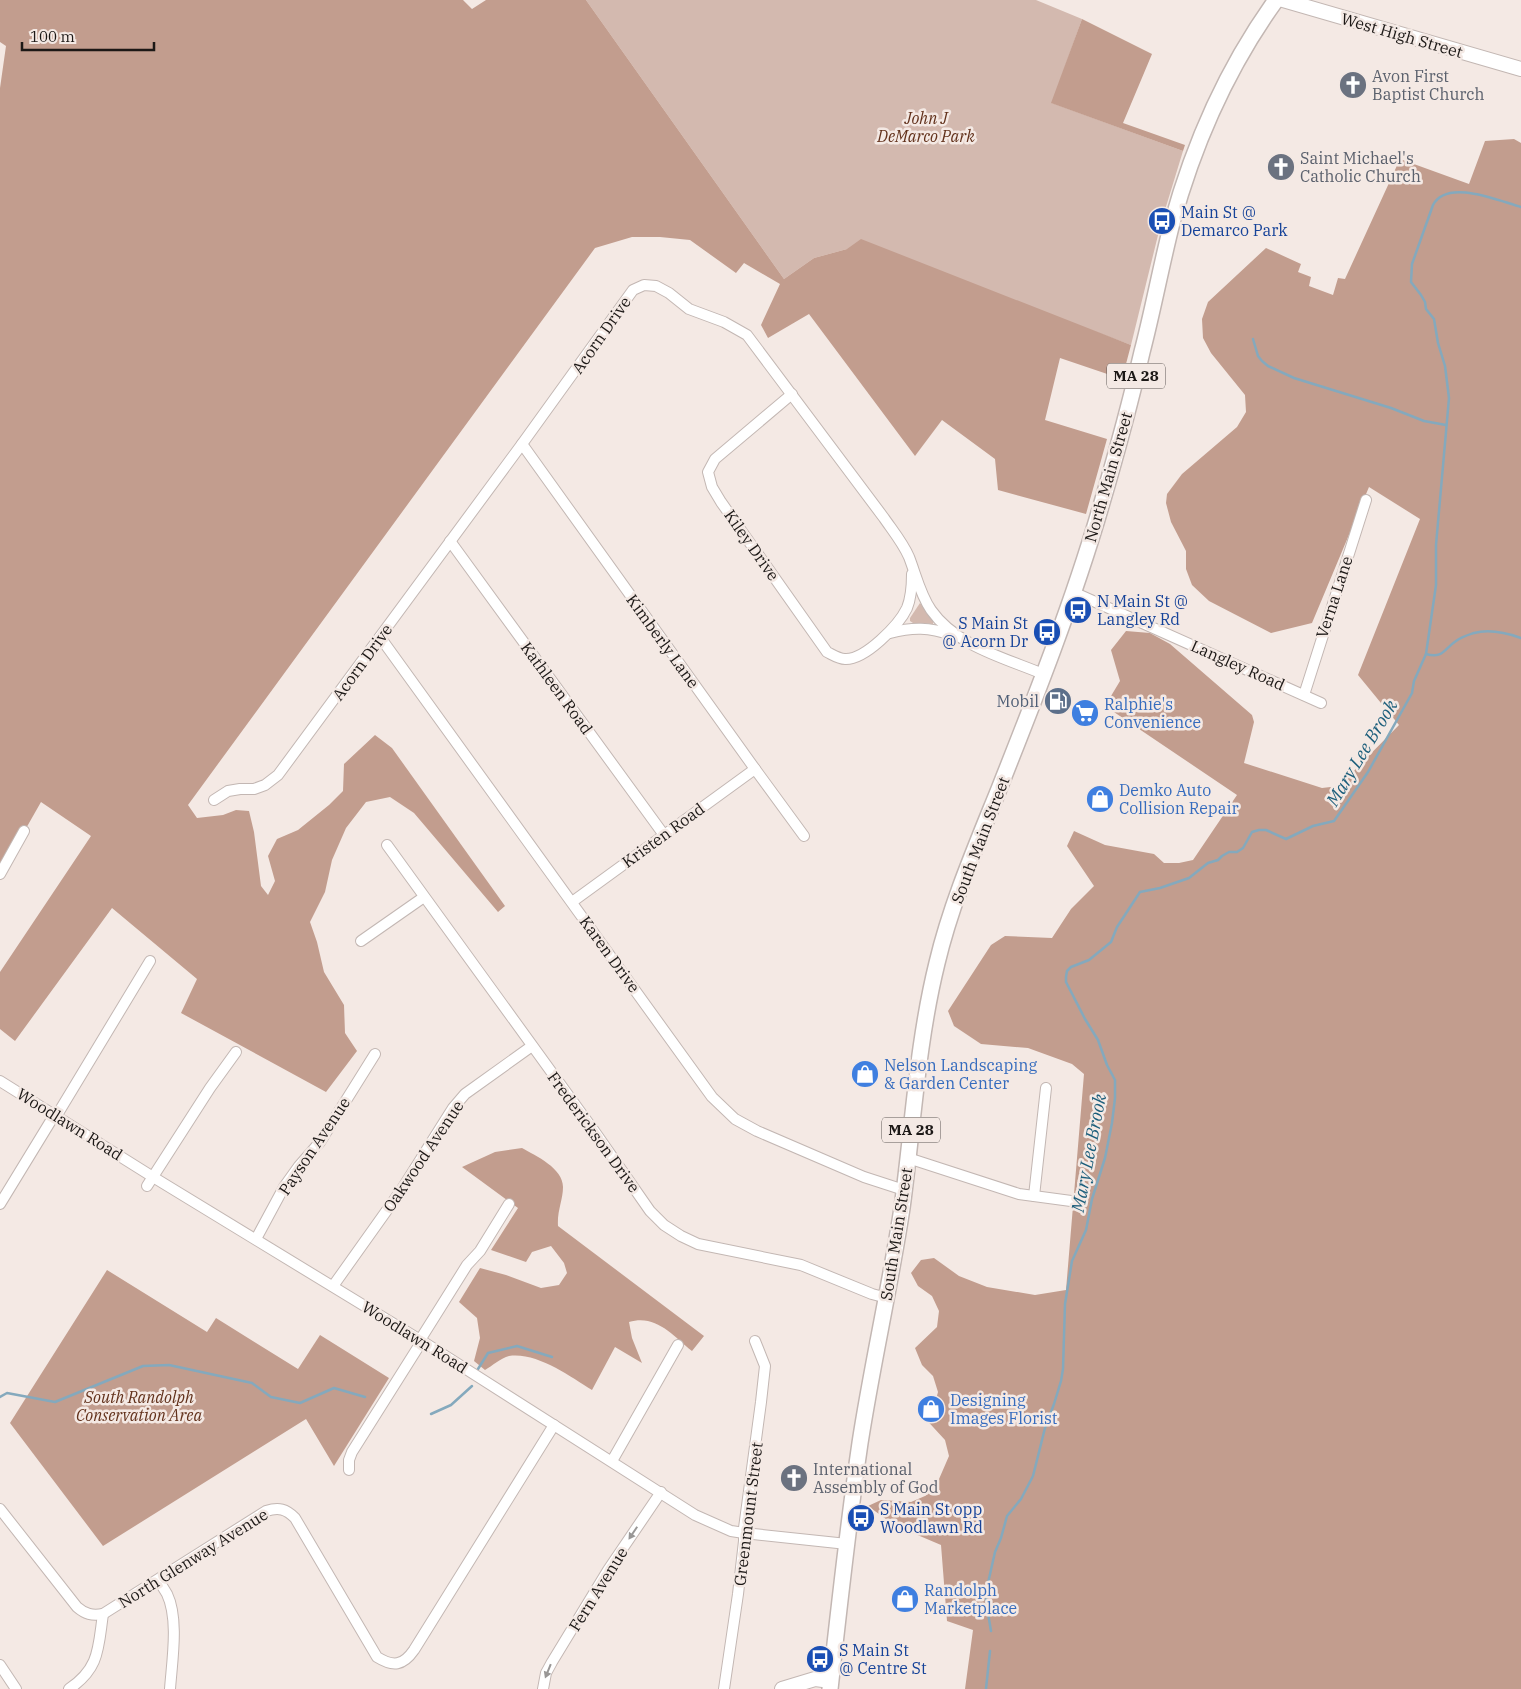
<svg xmlns="http://www.w3.org/2000/svg" width="1521" height="1689" viewBox="0 0 1521 1689" font-family="'IBM Plex Serif',serif">
<style>
.green{fill:#d3b9af}
.forest{fill:#c29d8e}
.lines{fill:none;stroke-linecap:round;stroke-linejoin:round}
.stream{stroke:#84a9bd;stroke-width:2.5}
.minor-casing{stroke:#c3b7b3;stroke-width:12}
.secondary-casing{stroke:#c3b7b3;stroke-width:16}
.primary-casing{stroke:#c3b7b3;stroke-width:18}
.minor{stroke:#fff;stroke-width:10}
.secondary{stroke:#fff;stroke-width:14}
.primary{stroke:#fff;stroke-width:15}
.oneway{fill:#999796}
.labels{text-anchor:middle;stroke-width:5;stroke-linejoin:round;paint-order:stroke}
.shield{fill:#f4e9e4;stroke:#5d5754;stroke-width:1}
.shield-label{font-size:15px;font-weight:bold;fill:#1c1816}
.street-label{font-size:16px;fill:#1c1816;stroke:#f4e9e4}
.worship-label{font-size:16px;fill:#5b616d;stroke:#f4e9e4;text-anchor:start}
.park-label{font-size:16px;font-style:italic;fill:#62311b;stroke:#f4e9e4}
.transit-label{font-size:16px;fill:#164399;stroke:#f4e9e4;text-anchor:start}
.service-label{font-size:16px;fill:#4e5e75;stroke:#f4e9e4;text-anchor:end}
.shop-label{font-size:16px;fill:#366cbe;stroke:#f4e9e4;text-anchor:start}
.water-label{font-size:18px;font-style:italic;fill:#1c5e7b;stroke:#f4e9e4}
</style>
<rect width="100%" height="100%" fill="#f4e9e4"/>
<g class="green">
<polygon points="586,0 1036,0 1082,19 1052,103 1183,151 1161,223 1131,345 1021,304 847,249 814,258 784,279"/>
<polygon points="920,603 933,619 933,624 913,623 910,621 910,618"/>
</g>
<g class="forest">
<polygon points="0,0 463,0 472,9 486,0 586,0 784,279 814,258 847,249 861,239 1131,345 1122,379 1060,358 1045,420 1107,439 1086,514 998,490 995,459 942,420 915,456 809,314 768,338 761,325 780,284 744,263 736,273 690,240 660,237 632,237 595,248 188,805 197,818 223,815 236,810 249,811 254,832 261,886 268,895 275,881 268,856 277,839 298,830 329,805 343,791 344,764 375,735 392,748 505,906 498,912 414,813 390,797 366,802 346,828 332,860 325,892 310,922 317,942 324,972 344,1005 345,1033 357,1051 326,1092 181,1013 197,979 112,908 15,1041 0,1029 0,972 91,836 41,802 0,874 0,88 6,46 0,42"/>
<polygon points="1082,19 1152,54 1123,123 1185,145 1183,151 1051,103"/>
<polygon points="1514,139 1521,143 1521,1689 965,1689 973,1630 947,1621 941,1545 894,1525 868,1506 881,1500 911,1502 925,1496 936,1486 949,1456 945,1440 922,1415 934,1407 938,1392 933,1376 922,1365 915,1348 937,1327 939,1311 932,1296 918,1286 911,1273 921,1260 934,1258 959,1276 987,1287 1035,1295 1066,1290 1084,1074 1072,1064 1028,1048 981,1044 954,1026 948,1011 991,945 1005,936 1052,938 1071,909 1094,886 1067,846 1074,831 1105,845 1154,854 1164,863 1179,863 1193,860 1237,795 1105,706 1120,681 1111,650 1126,631 1150,633 1170,644 1252,715 1254,722 1244,763 1322,788 1339,786 1399,725 1358,675 1420,519 1369,487 1312,623 1271,633 1209,601 1192,585 1186,569 1186,551 1171,522 1166,503 1167,494 1182,474 1237,427 1246,412 1245,395 1211,353 1203,338 1202,319 1208,302 1266,248 1301,264 1298,272 1311,277 1309,286 1333,295 1338,278 1345,279 1400,159 1469,184 1485,141"/>
<path d="M522 1148C536 1156 563 1168 563 1187 563 1200 557 1211 558 1226L704 1336 692 1351C672 1335 656 1314 629 1322L632 1338 642 1363 615 1347 592 1390C569 1376 537 1352 509 1356 501 1358 492 1366 485 1370L474 1361 480 1338 477 1318 459 1302 480 1268 506 1275 541 1288 559 1285 567 1273 564 1263 551 1246 532 1252 526 1262 491 1250 518 1208 462 1167 495 1152Z"/>
<polygon points="107,1270 207,1332 216,1318 298,1369 320,1335 389,1378 334,1466 306,1419 103,1546 10,1423"/>
</g>
<g class="lines">
<g class="stream">
<polyline points="1253,339 1258,356 1262,361 1268,366 1294,378 1391,408 1424,421 1446,425"/>
<path d="M1426 654C1443 659 1444 649 1456 641 1461 637 1468 635 1474 633 1489 629 1507 633 1521 638"/>
<polyline points="478,1369 488,1353 517,1346 552,1357"/>
<polyline points="0,1397 7,1393 55,1402 143,1366 169,1365 252,1383 271,1397 300,1403 334,1388 365,1397"/>
<polyline points="431,1414 451,1405 472,1386"/>
<path d="M991 1631 986 1601 988 1583 995 1552 1001 1538 1007 1516 1021 1499 1033 1476 1045 1428 1054 1404 1061 1381 1063 1369 1065 1304 1072 1261 1086 1230 1092 1199 1105 1158 1112 1123 1115 1098V1080L1107 1065 1098 1040 1085 1019 1066 982V977L1067 971 1071 967 1089 960 1111 942 1117 927 1140 892 1160 888 1189 878 1208 863 1218 860 1222 856 1229 852H1237L1243 848 1252 832 1259 830H1266L1286 839 1313 826 1334 821 1368 772 1412 693 1414 681 1426 654 1436 585V545L1449 398 1445 366 1438 343 1434 319 1426 309 1425 302 1421 295 1411 282 1412 264 1433 205C1447 178 1499 201 1521 207"/>
<polyline points="986,1689 990,1651"/>
</g>
<defs>
<g id="minor">
<path d="M792 394 715 459 708 472 712 487 721 502 827 652C833 655 839 659 845 659 865 660 899 625 907 608 911 598 912 585 912 574"/>
<polyline points="522,444 755,769 804,836"/>
<polyline points="450,541 664,835"/>
<polyline points="1073,592 1321,703"/>
<path d="M890 633C912 627 930 627 951 635"/>
<polyline points="380,637 712,1097 735,1119 757,1131 864,1177 904,1190"/>
<polyline points="1304,695 1366,500"/>
<path d="M214 800 228 791 240 789H254L265 785 278 775 522 444 633 290 644 285 656 286 669 293 689 309 724 322 747 335 884 518C893 531 903 543 909 557 916 575 920 594 931 610 956 646 1005 658 1043 674"/>
<polyline points="387,845 597,1135 650,1211 664,1225 681,1236 698,1244 801,1265 872,1294 887,1298"/>
<polyline points="0,874 24,831"/>
<polyline points="572,902 755,769"/>
<polyline points="361,941 424,897"/>
<polyline points="0,1081 153,1177 422,1341 695,1515 731,1531 744,1533 847,1544"/>
<polyline points="57,1115 150,961"/>
<polyline points="908,1158 1019,1194 1071,1201"/>
<polyline points="147,1186 210,1088 236,1052"/>
<polyline points="1034,1196 1046,1088"/>
<polyline points="0,1204 55,1114"/>
<polyline points="256,1239 284,1187 299,1166 320,1142 375,1054"/>
<polyline points="333,1286 402,1189 453,1108 465,1094 532,1046"/>
<polyline points="420,1340 467,1265 480,1251 509,1204"/>
<polyline points="612,1461 678,1345"/>
<polyline points="349,1470 349,1460 352,1452 422,1341"/>
<path d="M0 1509 77 1607C85 1614 92 1616 103 1614L266 1511C279 1507 286 1509 295 1518L377 1657C393 1667 403 1666 414 1650L554 1425"/>
<path d="M158 1580C161 1584 164 1589 167 1594 179 1619 172 1661 170 1689"/>
<polyline points="0,1665 16,1689"/>
<path d="M69 1689C100 1668 98 1648 103 1614"/>
<polyline points="543,1689 546,1673 552,1662 608,1570 661,1492"/>
<polyline points="724,1689 738,1594 744,1541 744,1528 761,1402 765,1366 755,1341"/>
</g>
<g id="secondary">
<polyline points="1283,0 1521,69"/>
<polyline points="782,1689 815,1679 831,1681"/>
</g>
<path id="primary" d="M830 1689C839 1607 848 1525 860 1443 872 1365 890 1287 902 1208 913 1127 917 1044 937 963 951 904 976 846 999 789 1036 696 1073 602 1101 506 1116 455 1130 404 1142 352 1153 310 1161 266 1172 223 1194 143 1227 68 1276 0"/>
</defs>
<use href="#minor" class="minor-casing"/>
<use href="#secondary" class="secondary-casing"/>
<use href="#primary" class="primary-casing"/>
<use href="#minor" class="minor"/>
<use href="#secondary" class="secondary"/>
<use href="#primary" class="primary"/>
</g>
<defs><path id="oneway-solid" d="M-6-.8H1V-3.2L6.5 0L1 3.2V.8H-6Z" transform="scale(1.25)"/></defs>
<g class="oneway">
<use href="#oneway-solid" transform="translate(633 1533) rotate(124)"/>
<use href="#oneway-solid" transform="translate(548 1671) rotate(112)"/>
</g>
<defs>
<symbol id="church-disc" viewBox="-11 -11 22 22"><circle r="9.5" fill="#6b7280" stroke="#f4e9e4"/><path d="M-1.2-6h2.4v3.5h3.3v2.4h-3.3V6h-2.4V-.1h-3.3v-2.4h3.3Z" fill="#fff"/></symbol>
<symbol id="bus-disc" viewBox="-11 -11 22 22"><circle r="9.5" fill="#1a4fb4" stroke="#f4e9e4"/><path d="M-5-6H5V4H4V6H2V4H-2V6H-4V4H-5ZM-3.5-4V0h7V-4ZM-3.5 1.2v1.5H-2V1.2ZM2 1.2v1.5H3.5V1.2Z" fill="#fff"/></symbol>
<symbol id="fuel-disc" viewBox="-11 -11 22 22"><circle r="9.5" fill="#5c6f8a" stroke="#f4e9e4"/><path d="M-5.5-6h7V0h2V4h1.3V-2.5L3-4.5l.8-.8L6-3V5H2.5V1h-1V6h-7ZM-4.2-4.7v3.2H.2V-4.7Z" fill="#fff"/></symbol>
<symbol id="supermarket-disc" viewBox="-11 -11 22 22"><circle r="9.5" fill="#3f7fe0" stroke="#f4e9e4"/><path d="M-6-5.5h2.5l.6 2H6L4.5 2H-2.5L-4.4-4H-6ZM-1.5 3.2a1.3 1.3 0 1 0 .1 0ZM3 3.2a1.3 1.3 0 1 0 .1 0Z" fill="#fff"/></symbol>
<symbol id="shop-disc" viewBox="-11 -11 22 22"><circle r="9.5" fill="#3f7fe0" stroke="#f4e9e4"/><path d="M-5-2.5h2.3a2.7 3.5 0 0 1 5.4 0H5L5.5 6h-11ZM-1.5-2.5h3a1.5 2.3 0 0 0-3 0Z" fill="#fff"/></symbol>
</defs>
<g fill-rule="evenodd">
<use href="#church-disc" x="1337" y="69" width="32" height="32"/>
<use href="#church-disc" x="1265" y="151" width="32" height="32"/>
<use href="#bus-disc" x="1146" y="205" width="32" height="32"/>
<use href="#bus-disc" x="1062" y="594" width="32" height="32"/>
<use href="#bus-disc" x="1031" y="616" width="32" height="32"/>
<use href="#fuel-disc" x="1042" y="685" width="32" height="32"/>
<use href="#supermarket-disc" x="1069" y="697" width="32" height="32"/>
<use href="#shop-disc" x="1084" y="783" width="32" height="32"/>
<use href="#shop-disc" x="849" y="1058" width="32" height="32"/>
<use href="#shop-disc" x="915" y="1393" width="32" height="32"/>
<use href="#church-disc" x="778" y="1462" width="32" height="32"/>
<use href="#bus-disc" x="845" y="1502" width="32" height="32"/>
<use href="#shop-disc" x="889" y="1583" width="32" height="32"/>
<use href="#bus-disc" x="804" y="1643" width="32" height="32"/>
</g>
<g class="labels">
<g class="shield">
<rect x="1107" y="363.5" width="58" height="25" rx="4"/>
<rect x="882" y="1117.5" width="58" height="25" rx="4"/>
</g>
<g class="shield-label">
<text x="1136" y="381">MA 28</text>
<text x="911" y="1135">MA 28</text>
</g>
<g class="street-label">
<text transform="translate(1402 35) rotate(16)" y="6">West High Street</text>
<text transform="translate(601 335) rotate(-55)" y="6">Acorn Drive</text>
<text transform="translate(1108 477) rotate(-74)" y="6">North Main Street</text>
<text transform="translate(752 545) rotate(55)" y="6">Kiley Drive</text>
<text transform="translate(1334 597) rotate(-72)" y="6">Verna Lane</text>
<text transform="translate(663 641) rotate(54)" y="6">Kimberly Lane</text>
<text transform="translate(362 662) rotate(-54)" y="6">Acorn Drive</text>
<text transform="translate(1238 665) rotate(24)" y="6">Langley Road</text>
<text transform="translate(557 688) rotate(54)" y="6">Kathleen Road</text>
<text transform="translate(663 835) rotate(-36)" y="6">Kristen Road</text>
<text transform="translate(980 840) rotate(-69)" y="6">South Main Street</text>
<text transform="translate(610 954) rotate(54)" y="6">Karen Drive</text>
<text transform="translate(70 1124) rotate(32)" y="6">Woodlawn Road</text>
<text transform="translate(594 1132) rotate(54)" y="6">Frederickson Drive</text>
<text transform="translate(314 1146) rotate(-56)" y="6">Payson Avenue</text>
<text transform="translate(423 1156) rotate(-56)" y="6">Oakwood Avenue</text>
<text transform="translate(896 1234) rotate(-81)" y="6">South Main Street</text>
<text transform="translate(415 1337) rotate(32)" y="6">Woodlawn Road</text>
<text transform="translate(748 1514) rotate(-83)" y="6">Greenmount Street</text>
<text transform="translate(193 1558) rotate(-32)" y="6">North Glenway Avenue</text>
<text transform="translate(598 1589) rotate(-58)" y="6">Fern Avenue</text>
</g>
<g class="worship-label">
<text x="1372" y="82">Avon First<tspan x="1372" dy="18">Baptist Church</tspan></text>
<text x="1300" y="164">Saint Michael's<tspan x="1300" dy="18">Catholic Church</tspan></text>
<text x="813" y="1475">International<tspan x="813" dy="18">Assembly of God</tspan></text>
</g>
<g class="park-label">
<text x="926" y="124">John J<tspan x="926" dy="18">DeMarco Park</tspan></text>
<text x="139" y="1403">South Randolph<tspan x="139" dy="18">Conservation Area</tspan></text>
</g>
<g class="transit-label">
<text x="1181" y="218">Main St @<tspan x="1181" dy="18">Demarco Park</tspan></text>
<text x="1097" y="607">N Main St @<tspan x="1097" dy="18">Langley Rd</tspan></text>
<text x="1028" y="629" text-anchor="end">S Main St<tspan x="1028" dy="18">@ Acorn Dr</tspan></text>
<text x="880" y="1515">S Main St opp<tspan x="880" dy="18">Woodlawn Rd</tspan></text>
<text x="839" y="1656">S Main St<tspan x="839" dy="18">@ Centre St</tspan></text>
</g>
<g class="service-label">
<text x="1039" y="707">Mobil</text>
</g>
<g class="shop-label">
<text x="1104" y="710">Ralphie's<tspan x="1104" dy="18">Convenience</tspan></text>
<text x="1119" y="796">Demko Auto<tspan x="1119" dy="18">Collision Repair</tspan></text>
<text x="884" y="1071">Nelson Landscaping<tspan x="884" dy="18">&amp; Garden Center</tspan></text>
<text x="950" y="1406">Designing<tspan x="950" dy="18">Images Florist</tspan></text>
<text x="924" y="1596">Randolph<tspan x="924" dy="18">Marketplace</tspan></text>
</g>
<g class="water-label">
<text transform="translate(1362 753) rotate(-59)" y="6">Mary Lee Brook</text>
<text transform="translate(1089 1153) rotate(-79)" y="6">Mary Lee Brook</text>
</g>
</g>
<path d="M22 42v8h132v-8" fill="none" stroke="#1c1816" stroke-width="2.5"/>
<text x="30" y="42" font-size="15" fill="#1c1816" stroke="#f4e9e4" stroke-width="4" paint-order="stroke">100 m</text>
</svg>
